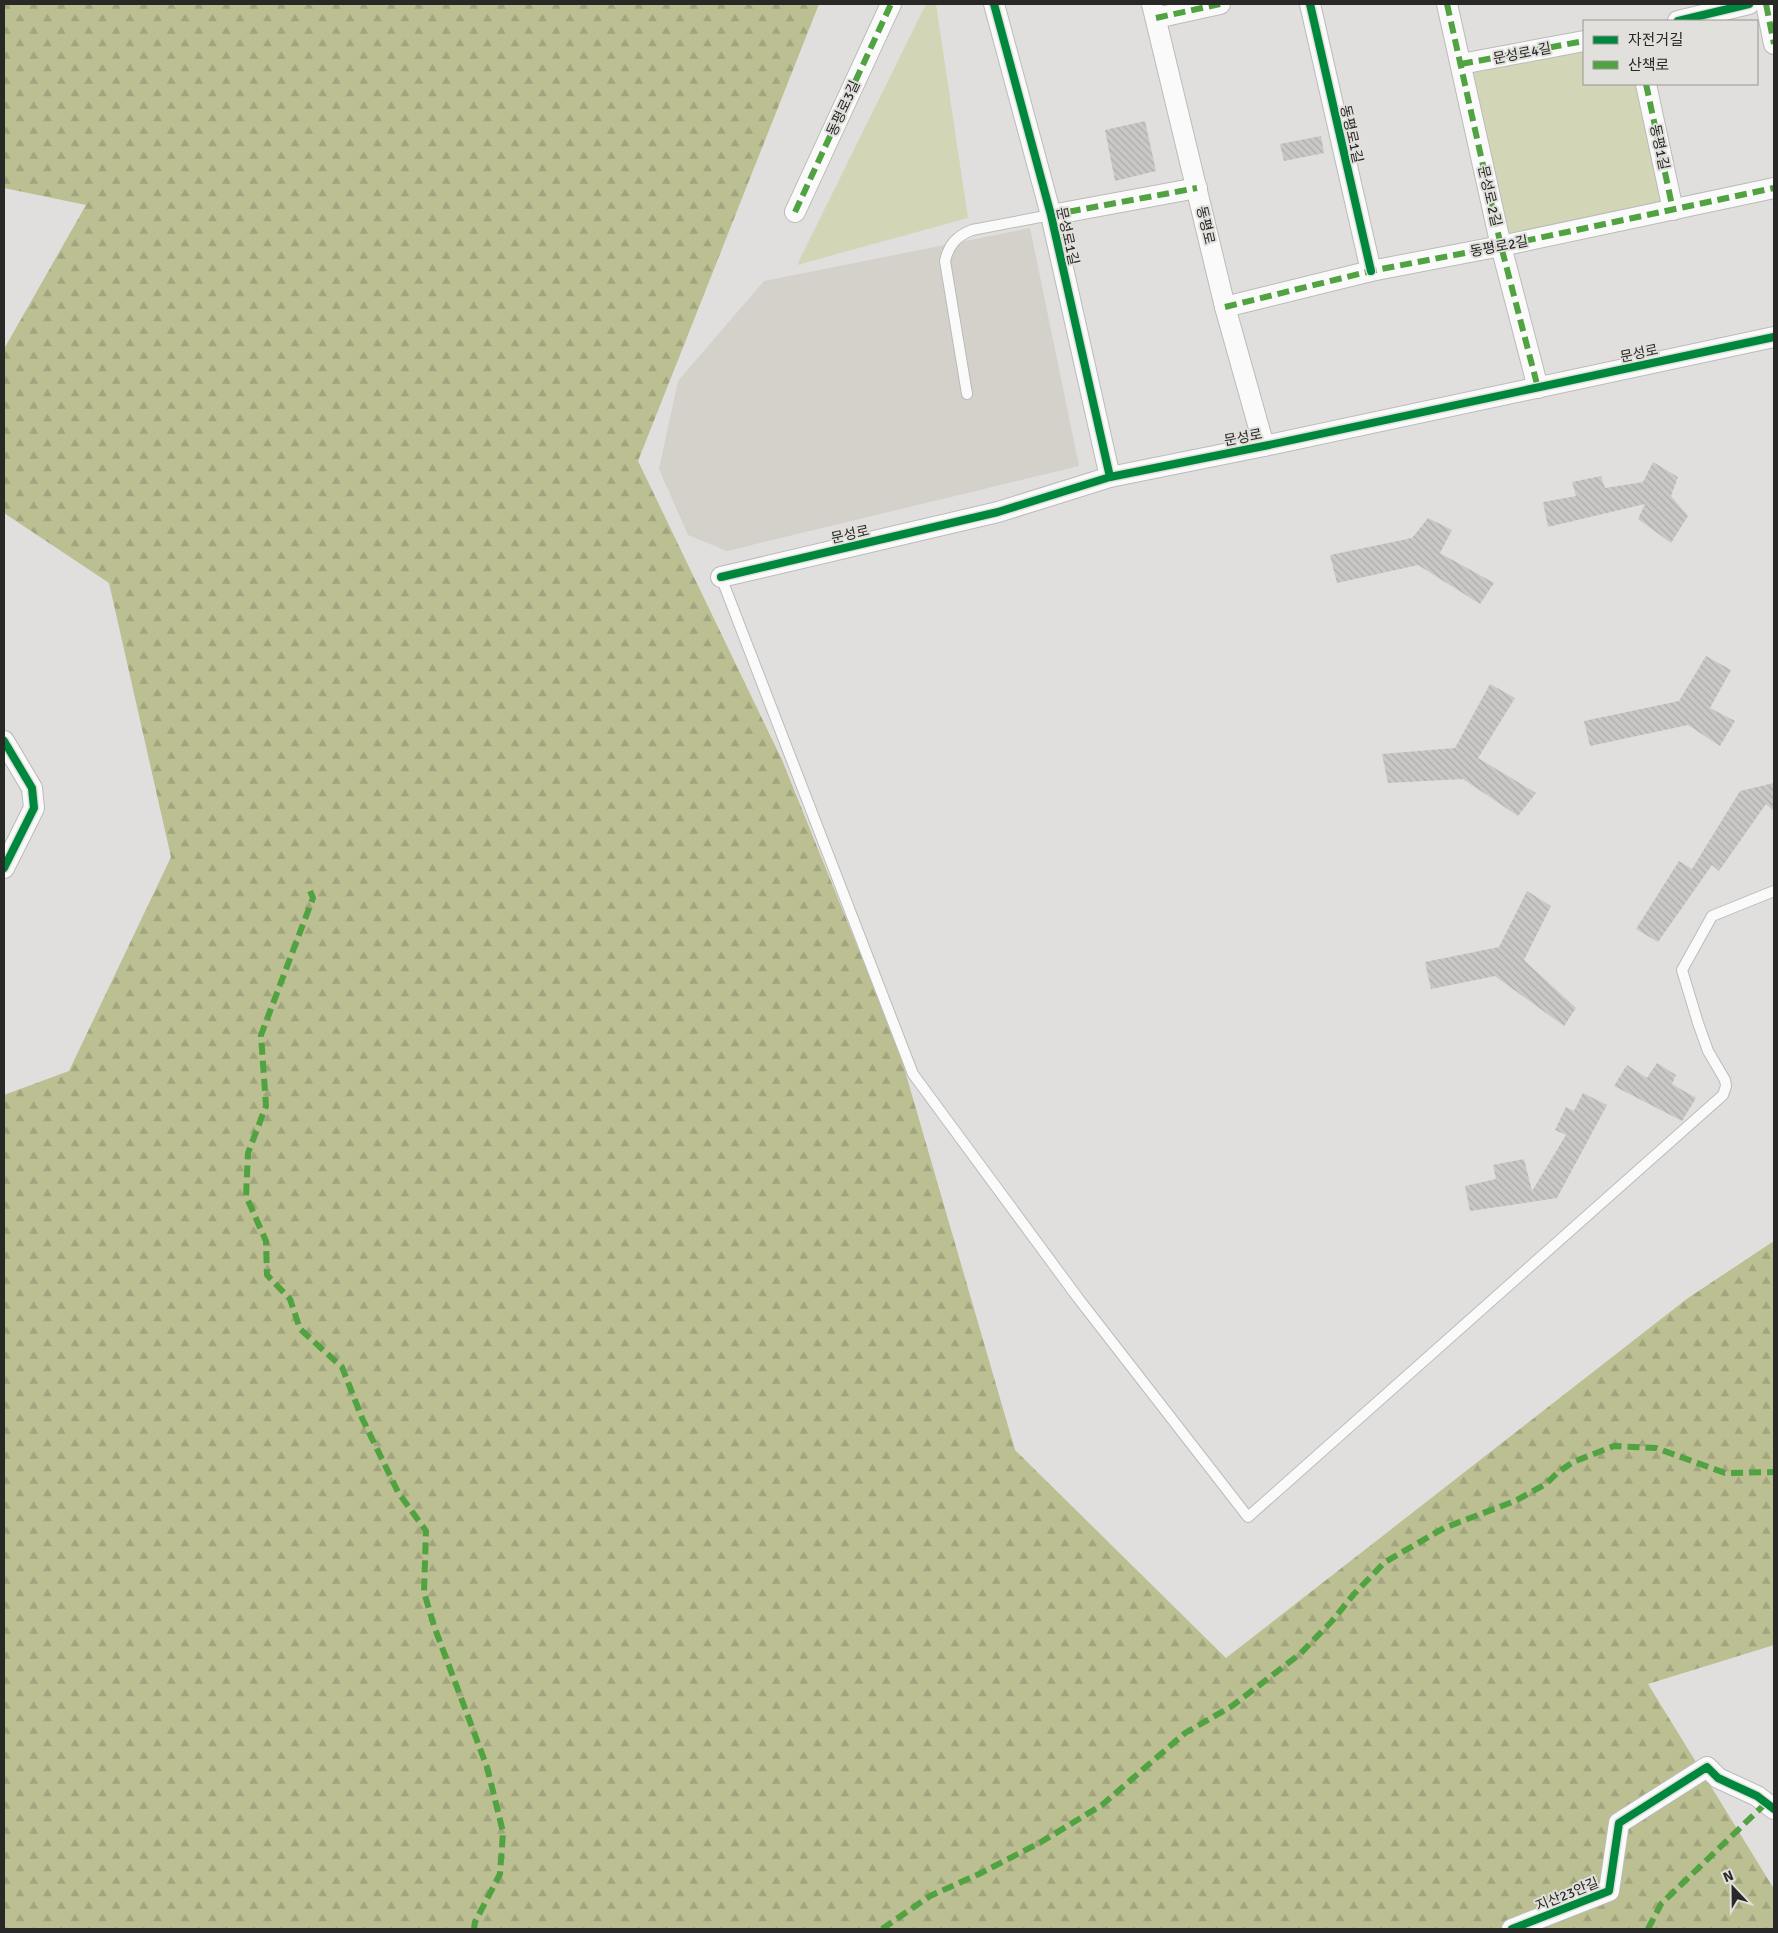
<svg xmlns="http://www.w3.org/2000/svg" width="1778" height="1933" viewBox="0 0 1778 1933" font-family="Signika,'Noto Sans KR',sans-serif">
<style>
.built{fill:#d3d1ca}
.green{fill:#d2d6b6}
.forest{fill:url(#forest-firs)}
.building{fill:url(#building-back-hatch)}
.lines{fill:none;stroke-linecap:round;stroke-linejoin:round}
.service-casing{stroke:#bbbbba;stroke-width:12}
.minor-casing{stroke:#bbbbba;stroke-width:22}
.service{stroke:#fafafa;stroke-width:10}
.minor{stroke:#fafafa;stroke-width:20}
.quiet{stroke:#51a342;stroke-width:6;stroke-dasharray:12 6;stroke-linecap:butt}
.cycleway-casing{stroke:#e1e0dc;stroke-width:11}
.cycleway{stroke:#00873e;stroke-width:8}
.labels{text-anchor:middle;stroke-width:4;stroke-linejoin:round;paint-order:stroke}
.street-label{font-size:14px;fill:#282826;stroke:#e1e0dc}
</style>
<defs>
<pattern id="forest-firs" width="22" height="20" patternUnits="userSpaceOnUse" patternTransform="scale(1.25)"><rect width="22" height="20" fill="#bbbf91"/><path d="M5 1l3.5 6h-7zM16 11l3.5 6h-7z" fill="#a1a47d"/></pattern>
<pattern id="building-back-hatch" width="6" height="6" patternUnits="userSpaceOnUse" patternTransform="scale(1.25)"><rect width="6" height="6" fill="#c9c8c7"/><path d="M-1 5l2 2M0 0l6 6M5-1l2 2" fill="none" stroke="#adacab"/></pattern>
</defs>
<rect width="100%" height="100%" fill="#e0dfdd"/>
<polygon class="built" points="1030,228 1079,466 727,551 688,535 659,469 678,381 764,281"/>
<g class="green">
<polygon points="926,4 936,4 968,218 797,265"/>
<polygon points="1584,41 1584,84 1646,84 1673,210 1501,246 1461,64"/>
</g>
<polygon class="forest" points="4,4 819,4 638,461 782,760 898,1047 1015,1450 1226,1658 1688,1298 1774,1241 1774,1645 1648,1684 1774,1889 1774,1929 4,1929 4,1095 69,1071 171,857 109,583 4,513 4,349 86,205 4,188"/>
<g class="building">
<polygon points="1145,121 1156,171 1115,181 1105,130"/>
<polygon points="1321,136 1324,153 1284,161 1280,144"/>
<polygon points="1653,462 1678,477 1671,496 1688,516 1671,543 1638,519 1645,504 1548,527 1543,502 1576,496 1572,482 1601,476 1605,488 1643,482"/>
<polygon points="1428,518 1452,530 1440,553 1494,583 1480,604 1418,565 1337,583 1330,555 1412,538"/>
<polygon points="1706,656 1731,670 1710,708 1735,721 1720,746 1688,725 1590,746 1584,721 1679,701"/>
<polygon points="1490,684 1515,698 1478,758 1536,793 1518,816 1463,779 1388,783 1382,754 1455,748"/>
<polygon points="1774,783 1774,811 1766,804 1719,871 1712,865 1658,942 1636,929 1679,861 1692,869 1740,791"/>
<polygon points="1527,891 1551,906 1524,960 1576,1008 1564,1026 1495,976 1431,989 1425,962 1499,947"/>
<polygon points="1657,1063 1676,1075 1672,1084 1696,1098 1682,1121 1614,1086 1627,1065 1647,1078"/>
<polygon points="1583,1093 1607,1105 1557,1198 1470,1211 1465,1186 1496,1179 1493,1165 1524,1159 1532,1191 1566,1135 1555,1130 1566,1107 1574,1111"/>
</g>
<g class="lines">
<defs>
<g id="service">
<path d="M967 394 945 261C949 244 957 236 972 230L1051 215"/>
<polyline points="721,577 913,1074 1078,1298 1248,1517 1723,1095 1726,1086 1725,1080 1708,1051 1698,1023 1682,970 1712,916 1774,891"/>
</g>
<g id="minor">
<polyline points="994,4 1051,215 1110,477"/>
<polyline points="1152,4 1225,307 1264,446"/>
<polyline points="1310,4 1371,271"/>
<polyline points="1447,4 1501,246 1538,388"/>
<polyline points="1766,4 1774,44"/>
<polyline points="1156,18 1220,4"/>
<polyline points="1678,21 1749,4"/>
<polyline points="1461,64 1584,41"/>
<polyline points="1646,84 1673,210"/>
<polyline points="795,212 891,4"/>
<polyline points="1051,215 1197,188"/>
<polyline points="1225,307 1371,271 1501,246 1774,188"/>
<polyline points="721,577 998,512 1110,477 1264,446 1774,337"/>
<polyline points="4,741 32,788 34,808 4,868"/>
<polyline points="1512,1929 1609,1891 1619,1823 1707,1767 1718,1778 1757,1796 1774,1809"/>
</g>
</defs>
<use href="#service" class="service-casing"/>
<use href="#minor" class="minor-casing"/>
<use href="#service" class="service"/>
<use href="#minor" class="minor"/>
<g class="quiet">
<polyline points="1447,4 1501,246 1538,388"/>
<polyline points="1766,4 1774,44"/>
<polyline points="1156,18 1220,4"/>
<polyline points="1461,64 1584,41"/>
<polyline points="1646,84 1673,210"/>
<polyline points="795,212 891,4"/>
<polyline points="1051,215 1197,188"/>
<polyline points="1225,307 1371,271 1501,246 1774,188"/>
<polyline points="310,891 313,898 261,1035 266,1106 248,1153 246,1196 266,1241 267,1275 290,1299 300,1329 342,1367 362,1418 398,1492 426,1531 424,1592 434,1626 487,1767 503,1832 500,1874 475,1922 474,1929"/>
<polyline points="882,1929 930,1896 979,1874 1041,1842 1102,1805 1185,1733 1232,1706 1300,1654 1332,1621 1354,1594 1385,1562 1444,1528 1515,1501 1546,1484 1557,1473 1573,1462 1614,1446 1656,1448 1725,1473 1774,1472"/>
<polyline points="1648,1929 1661,1904 1766,1803"/>
</g>
<defs>
<g id="cycleway">
<polyline points="994,4 1051,215 1110,477"/>
<polyline points="1310,4 1371,271"/>
<polyline points="1678,21 1749,4"/>
<polyline points="721,577 998,512 1110,477 1264,446 1774,337"/>
<polyline points="4,741 32,788 34,808 4,868"/>
<polyline points="1512,1929 1609,1891 1619,1823 1707,1767 1718,1778 1757,1796 1774,1809"/>
</g>
</defs>
<use href="#cycleway" class="cycleway-casing"/>
<use href="#cycleway" class="cycleway"/>
</g>
<g class="labels">
<g class="street-label">
<text transform="translate(1522 53) rotate(-11)" y="5">문성로4길</text>
<text transform="translate(843 108) rotate(-65)" y="5">동평로3길</text>
<text transform="translate(1352 134) rotate(77)" y="5">동평로1길</text>
<text transform="translate(1660 147) rotate(78)" y="5">동평1길</text>
<text transform="translate(1490 196) rotate(77)" y="5">문성로 2길</text>
<text transform="translate(1206 225) rotate(77)" y="5">동평로</text>
<text transform="translate(1068 236) rotate(77)" y="5">문성로1길</text>
<text transform="translate(1499 246) rotate(-11)" y="5">동평로2길</text>
<text transform="translate(1639 353) rotate(-12)" y="5">문성로</text>
<text transform="translate(1243 437) rotate(-11)" y="5">문성로</text>
<text transform="translate(850 534) rotate(-13)" y="5">문성로</text>
<text transform="translate(1567 1894) rotate(-22)" y="5">지산23안길</text>
</g>
</g>
<rect width="1778" height="1933" fill="none" stroke="#282826" stroke-width="10"/>
<rect x="1583" y="20" width="175" height="65" fill="#e1e0dc" stroke="#979693"/>
<rect x="1593" y="36" width="25" height="8" fill="#00873e" stroke="#979693"/>
<text x="1628" y="45" font-size="15" fill="#282826">자전거길</text>
<rect x="1593" y="61" width="25" height="8" fill="#51a342" stroke="#979693"/>
<text x="1628" y="70" font-size="15" fill="#282826">산책로</text>
<g transform="translate(1733 1888) rotate(338)" stroke="#e1e0dc" stroke-width="4" paint-order="stroke">
<path d="M0-4L9 19L0 12L-9 19Z" fill="#282826"/>
<text y="-8" font-size="14" font-weight="bold" text-anchor="middle" fill="#282826">N</text>
</g>
</svg>
